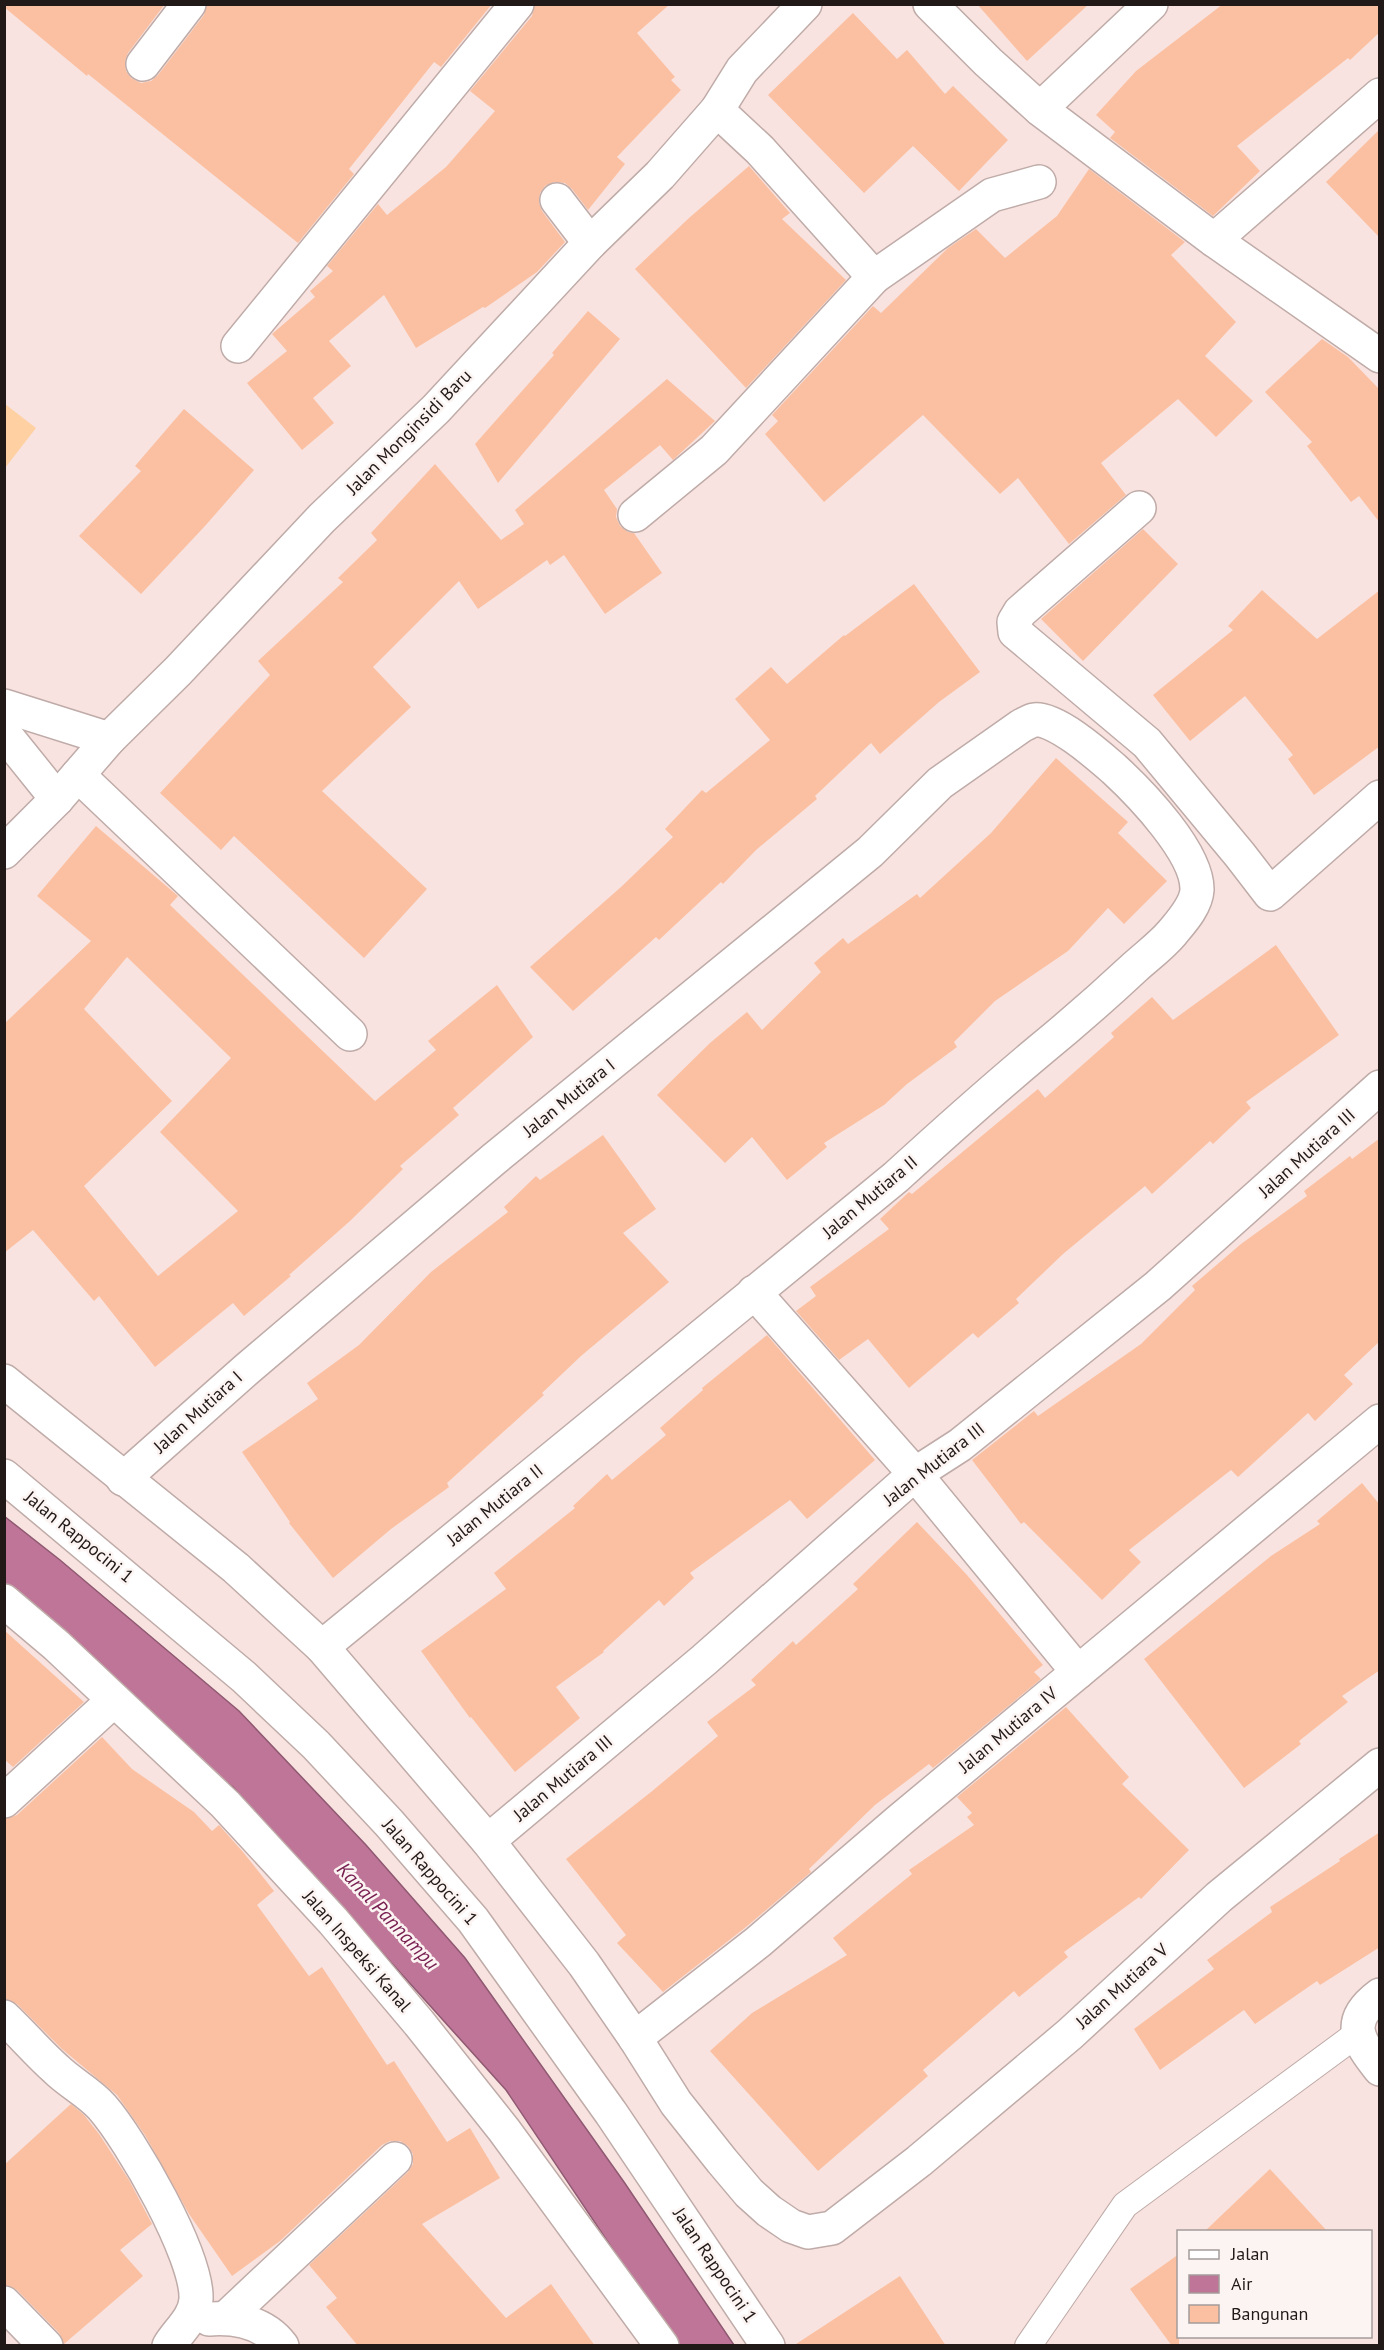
<svg xmlns="http://www.w3.org/2000/svg" width="1384" height="2350" viewBox="0 0 1384 2350" font-family="'PT Sans',sans-serif">
<style>
.green{fill:#ffd1a2}
.water{fill:#be7598;stroke:#8f5971;stroke-width:1.5}
.building{fill:#fbc0a1;fill-rule:evenodd}
.lines{fill:none;stroke-linecap:round;stroke-linejoin:round}
.service-casing{stroke:#bfaba8;stroke-width:28}
.minor-casing{stroke:#bfaba8;stroke-width:36}
.service{stroke:#fff;stroke-width:26}
.minor{stroke:#fff;stroke-width:33}
.labels{text-anchor:middle;stroke-width:5;stroke-linejoin:round;paint-order:stroke}
.street-label{font-size:18px;fill:#201917;stroke:#fcf4f2}
.water-label{font-size:20px;font-style:italic;fill:#782152;stroke:#fcf4f2}
</style>
<rect width="100%" height="100%" fill="#f8e3e0"/>
<polygon class="green" points="5,404 36,428 5,468 4,468"/>
<polygon class="water" points="4,1516 60,1560 239,1711 366,1845 465,1958 624,2182 734,2345 677,2345 506,2090 233,1787 114,1700 36,1608 5,1584"/>
<g class="building">
<polygon points="4,4 165,4 128,53 125,61 126,71 131,78 141,83 151,81 158,75 204,15 207,4 492,4 441,67 434,62 349,169 354,174 298,243 88,74 87,76 4,7"/>
<polygon points="535,4 670,4 637,33 675,77 671,80 681,90 617,157 625,164 588,210 572,189 565,183 554,182 545,186 540,193 539,203 542,211 565,242 537,272 485,308 483,307 416,348 384,295 329,341 351,366 313,398 334,423 302,450 247,383 287,351 272,334 315,297 310,291 333,271 327,266 378,204 387,215 446,167 495,111 470,91 532,16"/>
<polygon points="977,4 1089,4 1027,61"/>
<polygon points="1223,4 1380,4 1380,32 1350,60 1348,58 1237,146 1260,171 1213,216 1110,138 1115,132 1096,115 1136,71"/>
<polygon points="853,13 897,59 907,50 945,94 953,86 1008,140 959,191 913,146 864,193 768,95"/>
<polygon points="1380,129 1380,238 1326,182"/>
<polygon points="749,166 790,213 782,219 846,280 746,388 635,269 689,218"/>
<polygon points="1089,169 1185,242 1171,255 1236,322 1205,356 1253,401 1216,437 1178,399 1101,463 1126,495 1069,544 1018,478 1000,494 923,415 824,502 765,434 778,421 772,415 873,306 881,313 948,248 976,229 1005,258 1057,216"/>
<polygon points="588,311 620,339 498,483 475,444 554,355 552,353"/>
<polygon points="1322,339 1348,357 1380,390 1380,523 1359,496 1351,502 1307,446 1312,442 1265,392"/>
<polygon points="667,379 715,421 673,460 660,445 604,490 617,509 616,517 620,526 628,532 634,533 662,573 605,614 564,555 550,565 547,560 478,609 459,581 373,667 411,707 322,791 427,889 364,958 234,836 221,850 160,793 270,675 258,661 343,582 338,578 377,540 371,533 435,464 501,540 524,524 515,510"/>
<polygon points="184,409 254,470 205,526 141,594 79,536 141,471 135,466"/>
<polygon points="1143,529 1178,564 1083,661 1041,619"/>
<polygon points="914,584 980,672 939,702 880,754 871,743 815,796 817,799 756,850 723,884 721,882 659,940 656,937 573,1011 530,967 621,887 673,837 665,829 702,790 706,793 770,740 735,699 771,667 787,684 844,635 845,636"/>
<polygon points="1262,590 1317,639 1380,590 1380,746 1314,795 1288,759 1293,755 1245,696 1190,741 1153,695 1233,630 1228,626"/>
<polygon points="1056,758 1128,822 1118,833 1167,881 1124,924 1108,908 1068,951 995,1001 954,1042 957,1047 907,1084 884,1105 824,1143 827,1147 787,1180 752,1137 725,1163 657,1095 710,1043 747,1012 762,1030 821,972 814,963 843,938 848,944 917,894 920,898 991,833"/>
<path d="M96 826 178 896 170 905 375 1101 436 1050 428 1041 497 985 533 1037 453 1108 459 1115 400 1166 403 1169 350 1221 289 1275 291 1276 244 1316 233 1303 155 1367 99 1296 94 1301 33 1230 4 1253V1024L91 941 37 896ZM127 957 231 1058 160 1132 238 1211 158 1276 84 1186 172 1101 84 1009Z"/>
<polygon points="1276,945 1339,1035 1246,1102 1251,1108 1213,1144 1210,1141 1152,1194 1145,1186 1063,1254 1016,1299 1019,1303 978,1338 973,1333 909,1388 868,1339 839,1360 796,1311 816,1296 810,1287 889,1229 880,1219 909,1192 912,1194 1038,1089 1045,1098 1114,1037 1111,1033 1152,997 1173,1020"/>
<polygon points="603,1135 656,1209 623,1233 669,1282 581,1356 542,1393 544,1395 447,1483 449,1487 391,1529 333,1578 289,1523 290,1522 242,1452 318,1399 307,1383 359,1345 431,1272 508,1212 504,1207 536,1176 540,1180"/>
<polygon points="1380,1138 1380,1341 1344,1375 1353,1384 1315,1421 1308,1413 1238,1477 1231,1470 1129,1550 1141,1562 1102,1600 1024,1522 1021,1524 972,1460 1034,1411 1038,1416 1141,1344 1195,1290 1192,1286 1241,1244 1307,1196 1304,1191 1350,1156 1352,1159"/>
<polygon points="767,1335 875,1460 807,1519 790,1500 690,1573 694,1578 664,1606 659,1600 603,1651 604,1652 556,1687 580,1718 515,1772 471,1717 470,1718 421,1651 506,1589 494,1573 575,1508 573,1506 607,1474 612,1480 666,1435 660,1428 703,1390 702,1388"/>
<polygon points="1362,1483 1380,1505 1380,1670 1342,1696 1348,1702 1299,1741 1301,1744 1244,1788 1144,1659 1271,1556 1320,1524 1317,1521"/>
<polygon points="917,1522 967,1575 1043,1665 1034,1672 1041,1679 933,1768 929,1764 875,1805 809,1869 811,1872 746,1927 663,1992 617,1943 626,1935 566,1859 651,1792 718,1736 707,1722 756,1685 751,1680 793,1641 796,1645 858,1589 853,1584"/>
<polygon points="4,1630 84,1702 13,1767 4,1759"/>
<polygon points="1066,1707 1129,1777 1122,1784 1189,1850 1141,1899 1139,1897 1064,1952 1068,1957 1019,1997 1014,1991 923,2070 928,2076 818,2171 710,2051 752,2013 847,1955 833,1938 912,1874 909,1870 974,1825 967,1817 972,1813 957,1797"/>
<polygon points="102,1737 132,1769 194,1812 212,1831 219,1825 243,1852 274,1891 257,1905 309,1976 322,1967 387,2065 394,2061 447,2142 470,2128 500,2178 422,2224 506,2318 551,2284 595,2346 358,2346 326,2307 337,2298 309,2265 408,2172 413,2164 413,2154 408,2146 400,2141 390,2141 382,2145 280,2241 232,2276 189,2214 145,2135 117,2095 62,2049 17,2004 4,1999 4,1819 17,1815"/>
<polygon points="1380,1832 1380,1947 1320,1985 1317,1981 1255,2024 1244,2010 1160,2070 1134,2029 1214,1969 1207,1960 1272,1912 1270,1907 1340,1861 1339,1859"/>
<polygon points="71,2104 84,2115 99,2134 129,2180 152,2224 120,2250 143,2276 64,2344 59,2333 17,2290 4,2285 4,2165"/>
<polygon points="1270,2169 1328,2232 1204,2232"/>
<polygon points="1179,2254 1179,2346 1172,2346 1130,2289"/>
<polygon points="900,2276 946,2346 793,2346"/>
</g>
<g class="lines">
<defs>
<polyline id="service" points="1028,2346 1125,2205 1357,2034"/>
<g id="minor">
<polyline points="930,4 988,62 1040,109 1214,240 1380,356"/>
<polyline points="143,64 189,4"/>
<polyline points="1040,109 1151,4"/>
<polyline points="717,110 760,150 874,277"/>
<polyline points="557,200 590,243"/>
<polyline points="1214,240 1380,95"/>
<polyline points="238,346 517,4"/>
<polyline points="1139,508 1020,612 1014,622 1015,632 1147,743 1240,855 1270,894 1380,797"/>
<polyline points="635,515 714,450 874,277 992,195 1039,182"/>
<polyline points="4,706 109,739"/>
<polyline points="4,733 57,799"/>
<polyline points="78,775 350,1034"/>
<polyline points="4,852 57,799 109,739 178,671 322,518 436,409 590,243 660,175 717,110 742,70 805,4"/>
<polyline points="754,1292 915,1474 1078,1672"/>
<polyline points="4,1381 236,1568 322,1647 488,1841 584,1964 635,2038 676,2103 722,2161 749,2193 769,2211 791,2226 808,2232 832,2228 919,2161 1070,2034 1219,1897 1380,1765"/>
<polyline points="4,1476 244,1677 316,1745 389,1823 473,1920 611,2113 768,2346"/>
<path d="M123 1479 247 1369 494 1159 870 852 940 783 1021 726C1025 724 1030 721 1034 720 1055 717 1099 756 1114 769 1141 794 1198 853 1197 890 1196 906 1181 922 1172 933 1161 946 1147 956 1135 967 1104 996 1072 1024 1039 1051 990 1092 943 1134 896 1177L322 1647"/>
<polyline points="4,1601 56,1645 225,1804 333,1921 419,2023 504,2130 662,2346"/>
<polyline points="4,1801 114,1700"/>
<polyline points="488,1841 704,1660 915,1474 960,1445 1158,1286 1380,1087"/>
<path d="M1380 1995C1345 2021 1357 2040 1380 2069"/>
<path d="M4 2017C22 2034 38 2053 56 2069 70 2083 89 2092 102 2107 131 2140 198 2256 196 2299 195 2318 178 2331 169 2346"/>
<polyline points="635,2038 758,1942 900,1820 1380,1421"/>
<polyline points="4,2303 46,2346"/>
<polyline points="227,2317 395,2159"/>
<path d="M209 2319C236 2317 265 2323 282 2346"/>
</g>
</defs>
<use href="#service" class="service-casing"/>
<use href="#minor" class="minor-casing"/>
<use href="#service" class="service"/>
<use href="#minor" class="minor"/>
</g>
<g class="labels">
<g class="street-label">
<text transform="translate(409 432) rotate(-45)" y="6">Jalan Monginsidi Baru</text>
<text transform="translate(569 1098) rotate(-39)" y="6">Jalan Mutiara I</text>
<text transform="translate(1307 1153) rotate(-42)" y="6">Jalan Mutiara III</text>
<text transform="translate(870 1197) rotate(-40)" y="6">Jalan Mutiara II</text>
<text transform="translate(198 1412) rotate(-42)" y="6">Jalan Mutiara I</text>
<text transform="translate(934 1464) rotate(-38)" y="6">Jalan Mutiara III</text>
<text transform="translate(495 1505) rotate(-39)" y="6">Jalan Mutiara II</text>
<text transform="translate(79 1537) rotate(39)" y="6">Jalan Rappocini 1</text>
<text transform="translate(1008 1730) rotate(-40)" y="6">Jalan Mutiara IV</text>
<text transform="translate(563 1778) rotate(-40)" y="6">Jalan Mutiara III</text>
<text transform="translate(430 1872) rotate(49)" y="6">Jalan Rappocini 1</text>
<text transform="translate(357 1951) rotate(49)" y="6">Jalan Inspeksi Kanal</text>
<text transform="translate(1122 1986) rotate(-42)" y="6">Jalan Mutiara V</text>
<text transform="translate(715 2265) rotate(56)" y="6">Jalan Rappocini 1</text>
</g>
<g class="water-label">
<text transform="translate(388 1916) rotate(47)" y="7">Kanal Pannampu</text>
</g>
</g>
<rect width="1384" height="2350" fill="none" stroke="#201917" stroke-width="12"/>
<rect x="1177" y="2230" width="195" height="108" fill="#fcf4f2" stroke="#a49c9a" stroke-width="1.5"/>
<rect x="1189" y="2250" width="30" height="9" fill="#ffffff" stroke="#a49c9a" stroke-width="1.5"/>
<text x="1231" y="2260" font-size="18" fill="#201917">Jalan</text>
<rect x="1189" y="2275" width="30" height="18" fill="#be7598" stroke="#a49c9a" stroke-width="1.5"/>
<text x="1231" y="2290" font-size="18" fill="#201917">Air</text>
<rect x="1189" y="2305" width="30" height="18" fill="#fbc0a1" stroke="#a49c9a" stroke-width="1.5"/>
<text x="1231" y="2320" font-size="18" fill="#201917">Bangunan</text>
</svg>
